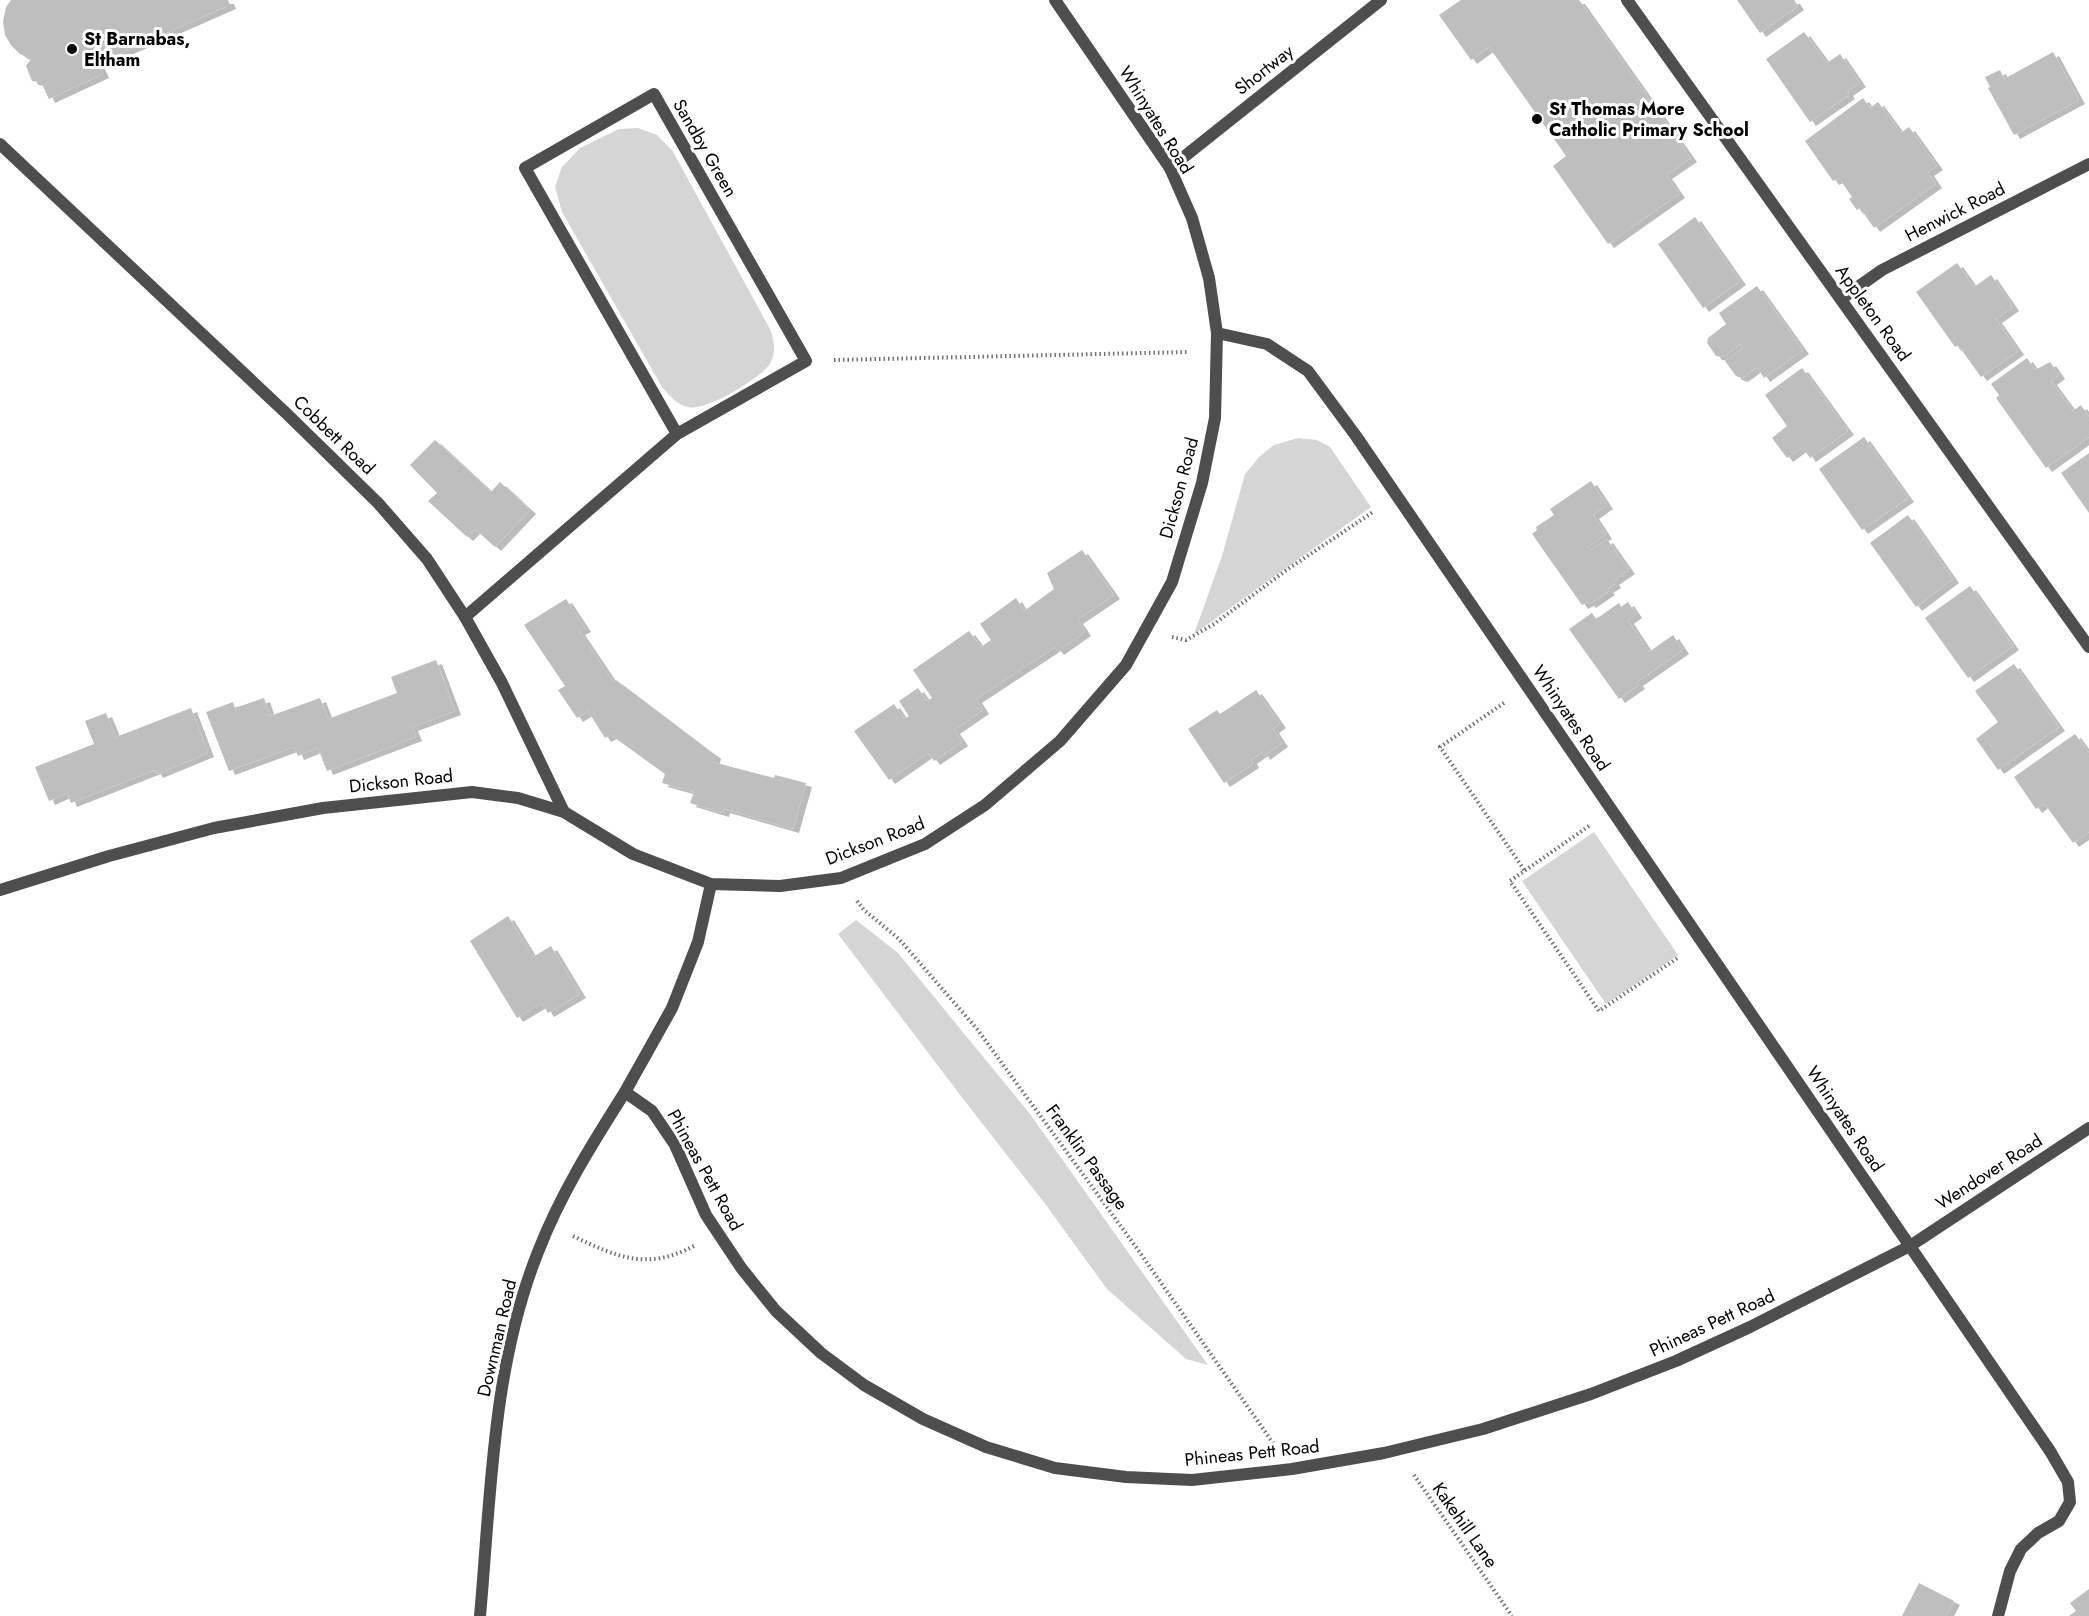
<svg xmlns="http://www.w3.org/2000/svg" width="2089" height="1616" viewBox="0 0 2089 1616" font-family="Jost,sans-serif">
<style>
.green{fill:#d5d5d5}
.building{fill:#bebebe;filter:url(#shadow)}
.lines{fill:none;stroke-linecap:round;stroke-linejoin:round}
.path{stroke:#707070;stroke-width:4;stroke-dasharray:1.5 3;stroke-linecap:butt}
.minor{stroke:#4e4e4e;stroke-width:12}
.poi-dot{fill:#000;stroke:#fff;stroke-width:2}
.labels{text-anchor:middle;stroke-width:6;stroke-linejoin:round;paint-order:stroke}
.poi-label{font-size:18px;font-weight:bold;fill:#000;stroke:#fff;text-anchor:start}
.street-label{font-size:18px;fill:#000;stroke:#fff}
</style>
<defs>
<filter id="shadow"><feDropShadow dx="6" dy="4" stdDeviation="0" flood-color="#0004"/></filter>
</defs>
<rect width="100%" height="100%" fill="#fff"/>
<g class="green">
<path d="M638 128 657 135 672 150 770 329C774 341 777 353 769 365 759 379 705 412 688 407 676 404 670 396 662 387L562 212 555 187 562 167 580 148 619 129Z"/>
<polygon points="1298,438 1317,440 1330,447 1371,507 1194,634 1222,556 1245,474 1259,457 1274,445"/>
<polygon points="1594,832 1678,955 1606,1004 1522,881"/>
<polygon points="856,920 898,953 1030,1114 1208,1365 1186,1359 1107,1289 1046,1205 964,1100 838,934"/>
</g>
<g class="building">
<polygon points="11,0 228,0 230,5 98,63 103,74 49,99 41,82 32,81 26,66 31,59 20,54 11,45 5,35 3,22 6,7"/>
<polygon points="1461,0 1579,0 1691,158 1666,175 1679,194 1608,244 1553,166 1566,156 1489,47 1471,60 1439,15"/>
<polygon points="1737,0 1794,0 1798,6 1760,33"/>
<polygon points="1804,32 1827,63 1840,54 1860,83 1847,92 1849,95 1810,122 1766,59"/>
<polygon points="2053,52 2079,100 2014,135 1988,88 1990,87 1985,77 2000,70 2004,79"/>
<polygon points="1863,98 1870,108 1878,102 1901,133 1909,127 1937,166 1928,172 1936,184 1874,228 1860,208 1857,210 1849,199 1852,197 1839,178 1833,181 1805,141"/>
<polygon points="1695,217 1740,281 1703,308 1658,244"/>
<polygon points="1957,263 1974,287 1991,275 2013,307 1996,319 2018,351 1981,377 1958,345 1955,347 1916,292"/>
<polygon points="1757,286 1803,350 1764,378 1757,367 1742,378 1736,376 1725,361 1743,348 1741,344 1722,357 1716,356 1707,343 1708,338 1726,324 1719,313"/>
<polygon points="2027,358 2035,370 2050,362 2059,375 2051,381 2073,411 2081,405 2089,417 2089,437 2046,468 1996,398 1999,395 1991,384"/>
<polygon points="1802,368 1848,431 1810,458 1802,447 1787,458 1772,438 1787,426 1765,395"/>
<polygon points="1864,437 1908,498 1862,530 1819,469"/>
<polygon points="435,440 491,492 500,482 530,510 495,547 475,529 467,537 428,501 437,493 410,465"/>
<polygon points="2089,453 2089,513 2061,473"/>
<polygon points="1591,481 1607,505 1593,515 1606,535 1588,547 1591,550 1607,539 1629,570 1613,581 1615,584 1607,589 1609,591 1590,604 1588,602 1582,605 1532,534 1537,530 1536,527 1554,515 1550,509"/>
<polygon points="1908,515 1953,579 1916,607 1870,543"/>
<polygon points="1082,550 1114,595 1077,620 1085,632 1058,651 1055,647 976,699 983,710 954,730 962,742 934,761 928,753 889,780 854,731 894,704 904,719 909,716 899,701 918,688 927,701 932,698 913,670 969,631 981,647 991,640 980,624 1016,598 1024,611 1028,608 1054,589 1047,573"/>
<polygon points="1970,586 2013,646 1968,678 1925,618"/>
<polygon points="566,599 585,628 579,631 614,683 616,680 715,755 713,762 774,778 775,775 806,783 793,829 724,809 723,813 690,803 694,792 662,783 665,774 611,735 605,738 588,711 577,718 558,690 565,686 524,625"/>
<polygon points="1628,602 1636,614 1628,620 1649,652 1673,635 1683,650 1637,682 1639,685 1619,699 1569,629 1592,613 1596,619 1619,603 1621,607"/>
<polygon points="436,660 455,711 412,727 416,737 327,771 318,748 298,756 294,747 229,771 206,712 233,702 235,708 264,698 270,716 320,698 328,719 397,693 391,677"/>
<polygon points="2014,664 2059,727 1998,770 1976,739 1998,722 1975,691"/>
<polygon points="1256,690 1280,724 1273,729 1282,743 1264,756 1262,752 1251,760 1253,764 1224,783 1188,729 1217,710 1220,714"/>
<polygon points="191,708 208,753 157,774 155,770 71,803 67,793 49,801 35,767 94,744 85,721 106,713 116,737"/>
<polygon points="2075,734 2089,753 2089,832 2073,843 2044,803 2036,809 2014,777"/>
<polygon points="508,916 533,957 551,946 580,994 548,1013 542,1003 517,1018 470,941"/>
<polygon points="1919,1583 1954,1601 1946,1616 1902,1616"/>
<polygon points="2089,1589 2089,1616 2069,1616 2076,1611 2070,1603"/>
</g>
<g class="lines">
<g class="path">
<polyline points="834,360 1189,352"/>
<polyline points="1172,637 1186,640 1214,624 1288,569 1373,512"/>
<polyline points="1504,703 1440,747 1525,871"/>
<polyline points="1589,826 1510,881 1599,1011 1679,957"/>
<polyline points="857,901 864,910 899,939 977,1029 1136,1247 1273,1443"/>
<path d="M573 1236C617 1257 647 1271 694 1246"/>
<polyline points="1414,1475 1512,1616"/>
</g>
<g class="minor">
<polyline points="1055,0 1170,168 1192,218 1209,278 1217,333 1267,344 1308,371 1356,436 2050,1451 2068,1482 2070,1502 2059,1521 2038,1533 2021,1549 2010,1571 1998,1616"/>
<polyline points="1627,0 2089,647"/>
<polyline points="0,144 287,414 378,503 427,559 465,617 502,683 564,812"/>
<polyline points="1170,168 1381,0"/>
<polyline points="1841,299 1882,270 2089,164"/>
<polyline points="465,617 677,434 806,361 654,94 525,168 677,434"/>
<polyline points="711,884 698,942 672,1008 625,1092 652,1111 675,1145 706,1215 742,1269 776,1311 821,1353 864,1385 923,1419 986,1447 1055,1468 1126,1477 1192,1480 1292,1469 1384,1453 1483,1429 1591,1394 1676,1361 1750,1327 1910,1246 2089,1128"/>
<polyline points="0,890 109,856 214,828 323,808 472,792 518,798 564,812 633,854 711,884 780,886 841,878 925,844 985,805 1060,741 1126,665 1172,582 1202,483 1215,418 1217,333"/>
<path d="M480 1616C491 1494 492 1367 538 1252 560 1195 592 1144 625 1092"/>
</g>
</g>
<g class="poi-dot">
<circle cx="72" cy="49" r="6"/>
<circle cx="1537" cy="119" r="6"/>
</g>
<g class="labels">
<g class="poi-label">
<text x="84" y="45">St Barnabas,<tspan x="84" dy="21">Eltham</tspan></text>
<text x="1549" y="115">St Thomas More<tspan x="1549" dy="21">Catholic Primary School</tspan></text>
</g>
<g class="street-label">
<text transform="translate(1264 70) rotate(-38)" y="6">Shortway</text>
<text transform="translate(1156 120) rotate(58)" y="6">Whinyates Road</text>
<text transform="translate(705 148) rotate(60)" y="6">Sandby Green</text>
<text transform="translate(1955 212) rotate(-27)" y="6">Henwick Road</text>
<text transform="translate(1873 313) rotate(54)" y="6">Appleton Road</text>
<text transform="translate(334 435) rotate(44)" y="6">Cobbett Road</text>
<text transform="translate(1179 488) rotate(-75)" y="6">Dickson Road</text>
<text transform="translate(1571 718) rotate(56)" y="6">Whinyates Road</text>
<text transform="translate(401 781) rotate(-6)" y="6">Dickson Road</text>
<text transform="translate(875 841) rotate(-21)" y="6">Dickson Road</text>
<text transform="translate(1845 1119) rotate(56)" y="6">Whinyates Road</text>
<text transform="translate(1087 1157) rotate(54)" y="6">Franklin Passage</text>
<text transform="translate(705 1170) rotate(61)" y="6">Phineas Pett Road</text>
<text transform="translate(1989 1172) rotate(-33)" y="6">Wendover Road</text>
<text transform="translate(1712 1323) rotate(-25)" y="6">Phineas Pett Road</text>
<text transform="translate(497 1338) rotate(-77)" y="6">Downman Road</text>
<text transform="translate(1252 1453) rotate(-6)" y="6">Phineas Pett Road</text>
<text transform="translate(1465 1525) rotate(55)" y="6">Kakehill Lane</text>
</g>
</g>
</svg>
